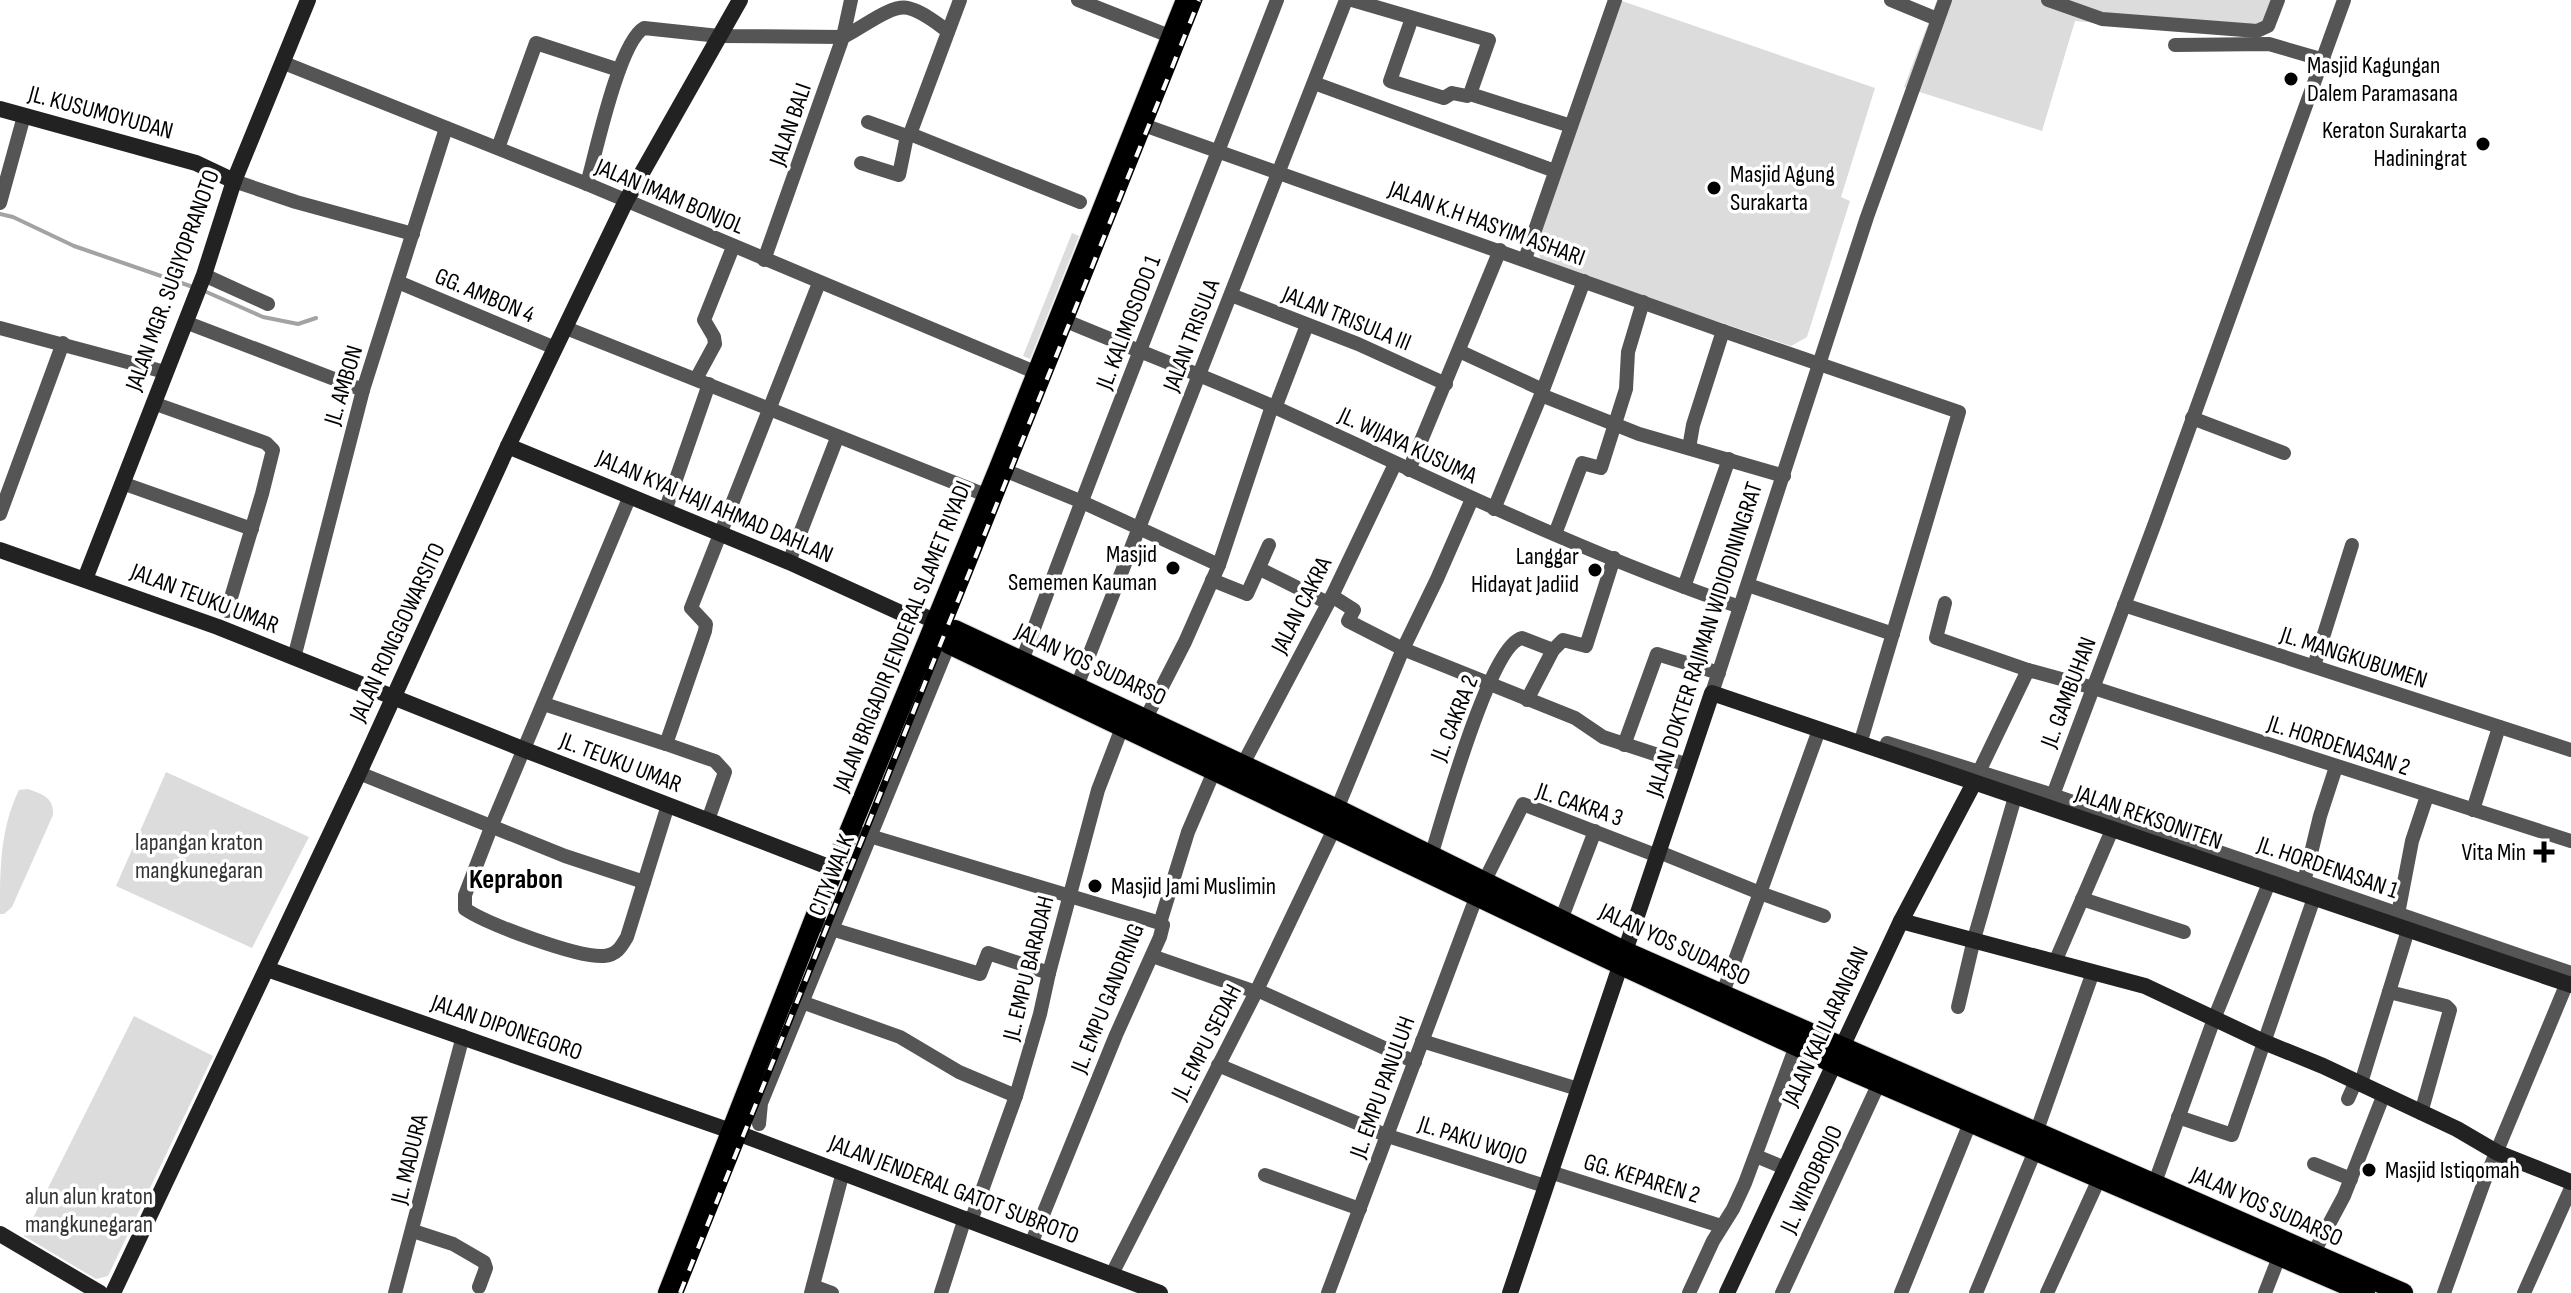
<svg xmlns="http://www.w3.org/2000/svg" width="2571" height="1293" viewBox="0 0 2571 1293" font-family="'Sofia Sans Condensed',sans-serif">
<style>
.green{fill:#dcdcdc}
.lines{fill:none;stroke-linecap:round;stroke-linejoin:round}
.stream{stroke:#a3a3a3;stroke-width:4}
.primary-casing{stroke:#dbdbdb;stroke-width:22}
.street{stroke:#555;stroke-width:14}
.secondary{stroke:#222;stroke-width:16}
.primary{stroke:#000;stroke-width:20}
.rail-casing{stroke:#000;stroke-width:7}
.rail{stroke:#fff;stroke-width:4;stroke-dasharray:12;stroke-linecap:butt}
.poi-dot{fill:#000;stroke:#fff;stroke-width:3}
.labels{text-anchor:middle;stroke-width:7;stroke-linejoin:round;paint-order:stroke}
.poi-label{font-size:24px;fill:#000;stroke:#fff;text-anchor:start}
.street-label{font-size:24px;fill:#000;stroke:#fff}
.park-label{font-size:24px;fill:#333;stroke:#fff}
.quarter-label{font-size:28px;font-weight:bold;fill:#000;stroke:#fff}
</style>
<rect width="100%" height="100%" fill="#fff"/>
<g class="green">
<polygon points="1619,0 1875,88 1841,197 1850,201 1807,337 1791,346 1543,263 1532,242"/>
<polygon points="1937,0 2276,0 2262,30 2206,32 2075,21 2042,131 1904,87"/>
<polygon points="1072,233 1079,236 1030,359 1023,356"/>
<polygon points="166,772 309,837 252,948 116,886"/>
<path d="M28 789C43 795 54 797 53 815L12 907 4 914H0C0 869 0 829 19 790Z"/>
<polygon points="134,1016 213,1056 108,1276 96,1279 24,1236"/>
</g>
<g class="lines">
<g class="stream">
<polyline points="0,214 13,217 74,246 193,287"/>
<polyline points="202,290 263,317 298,324 316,318"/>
</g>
<defs>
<g id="primary">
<polyline points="955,630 1337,809 1626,952 2403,1293"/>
<polyline points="949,644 1621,965 1833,1063 2365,1293"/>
<polyline points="668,1293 834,869 999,468 1186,0"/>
</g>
</defs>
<use href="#primary" class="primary-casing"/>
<g class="street">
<polyline points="1078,0 1172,37"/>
<polyline points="1352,0 1489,40 1470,94"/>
<polyline points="1891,0 1937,19"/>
<polyline points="2048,0 2102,19 2257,31 2268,26 2278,0"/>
<polyline points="1412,18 1390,81 1444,98 1452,93 1467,96 1470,94 1571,126"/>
<polyline points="2175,45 2269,44 2324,60"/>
<polyline points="284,63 587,184 1037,373"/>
<polyline points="1314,83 1555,171"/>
<polyline points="868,122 907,136 910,134 1080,202"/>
<polyline points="1138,123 1723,331 1959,412 1860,744"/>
<polyline points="910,134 960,0"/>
<polyline points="498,148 536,43 619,70"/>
<polyline points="861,163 899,175 907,136"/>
<polyline points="234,181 296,202 413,234"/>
<path d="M587 184C596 152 619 42 644 28L719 36 843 37C861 29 890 4 908 8 922 11 936 23 948 31"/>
<polyline points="0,203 24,116"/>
<polyline points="1525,259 1615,0"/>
<polyline points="764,260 843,37 851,0"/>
<polyline points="204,275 268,304"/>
<polyline points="398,282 555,348"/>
<polyline points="1231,295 1358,344 1446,384"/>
<path d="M1059 318C1130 348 1202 375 1272 406 1427 476 1579 552 1740 607"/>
<polyline points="185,322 363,390"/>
<polyline points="0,328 165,372"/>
<polyline points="566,328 988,496"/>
<polyline points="1459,351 1543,390"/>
<polyline points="696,379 715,344 714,337 704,320 733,247"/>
<polyline points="1541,395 1639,434 1784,476"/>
<polyline points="153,403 266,443 273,450 262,494 227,611"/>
<polyline points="1275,408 1307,325"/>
<polyline points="2192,418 2284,453"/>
<polyline points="1689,448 1693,425 1723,331"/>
<polyline points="999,468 1080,501 1219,565"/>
<polyline points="1409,470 1500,250"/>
<polyline points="122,483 252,529"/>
<path d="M630 496 492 825 465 895V909C487 924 578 958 604 956 617 955 621 947 627 937L668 805"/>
<polyline points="1494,509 1541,395 1584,281"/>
<polyline points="665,511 709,384"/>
<polyline points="0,514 63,343"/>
<polyline points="1555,534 1582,463 1601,468 1626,389 1628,352 1643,302"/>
<polyline points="789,562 837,438"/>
<polyline points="1260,569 1328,603"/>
<polyline points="1212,580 1247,594 1269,545"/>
<polyline points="1748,585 1893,634"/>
<polyline points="1684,587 1729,459"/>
<polyline points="1332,596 1354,610 1348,621 1403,649 1575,718 1603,737 1688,765"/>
<polyline points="1945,603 1936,638 2028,670 2094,688 2571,841"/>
<polyline points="2124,605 2571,750"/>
<polyline points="294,658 363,390 446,128"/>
<path d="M1022 661C1103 439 1192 220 1277 0"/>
<polyline points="2314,666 2352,545"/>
<polyline points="1077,686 1346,0"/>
<polyline points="1712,693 1867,217 1945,0"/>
<polyline points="1527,700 1553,650 1563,640 1586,646 1614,558"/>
<polyline points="544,704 666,744 705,631 706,624 691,608 819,283"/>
<polyline points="1146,718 1185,642 1219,565 1272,406"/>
<polyline points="1819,730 1760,893 1824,916"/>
<polyline points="1887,743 2053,795 2571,973"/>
<polyline points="666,744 715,761 725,772 708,820"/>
<polyline points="1624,745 1657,654 1719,673"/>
<polyline points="1243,764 1332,596 1395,464"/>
<polyline points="359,773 565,856 644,882"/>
<polyline points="1976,778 2028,670"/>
<polyline points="2053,795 2155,523 2344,0"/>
<polyline points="1337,809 1403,649 1437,579 1472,499"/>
<polyline points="2473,810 2499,727"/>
<polyline points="863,834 1160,923"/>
<polyline points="1659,852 1760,893 1722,995"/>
<path d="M1431 856C1442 821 1490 645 1522 638L1553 650"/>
<polyline points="1484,882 1523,804 1658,856"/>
<polyline points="2304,882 2320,816 2336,767"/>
<polyline points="2082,899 2184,932"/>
<polyline points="2398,914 2412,841 2427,796"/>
<polyline points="1561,920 1595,831"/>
<polyline points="825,927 980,974 988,953 1049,973"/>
<polyline points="1152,956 1256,992"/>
<polyline points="2055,962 2112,830"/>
<polyline points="1257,990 1415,1062"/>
<polyline points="2389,992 2446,1006 2450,1010 2421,1113"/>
<polyline points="796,1000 900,1037 959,1072 1016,1096"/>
<polyline points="1958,1007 1974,939 2015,797"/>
<polyline points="1422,1041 1578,1089"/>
<polyline points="1218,1065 1388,1136 1545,1186"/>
<polyline points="2361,1083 2408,930"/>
<polyline points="2348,1099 2356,1081"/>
<polyline points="2178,1117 2232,1135 2314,898"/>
<polyline points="759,1124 761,1103 949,644"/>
<polyline points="2036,1133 2093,972"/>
<polyline points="1756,1156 1785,1168"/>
<polyline points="2314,1164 2351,1179"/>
<polyline points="1550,1172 1721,1226"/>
<polyline points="1265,1175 1360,1209"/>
<polyline points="2154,1185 2214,1019 2269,883"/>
<polyline points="971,1221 1016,1096 1040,1014 1049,973 1098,790 1123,725"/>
<polyline points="413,1231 453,1244 484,1262 486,1268 479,1287"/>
<polyline points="1031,1244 1116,1035 1160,937 1163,925 1160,923 1188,832 1215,769"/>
<polyline points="2313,1254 2344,1196 2384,1094"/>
<polyline points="1112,1274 1257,990 1335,827"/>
<polyline points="813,1286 832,1293"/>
<polyline points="395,1293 463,1036"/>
<polyline points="811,1293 843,1172"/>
<polyline points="941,1293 965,1218"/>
<polyline points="1328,1293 1477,895"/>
<polyline points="1689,1293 1713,1241 1733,1209 1745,1183 1796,1046"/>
<polyline points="1782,1293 1879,1083"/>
<polyline points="1901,1293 1970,1123"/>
<polyline points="1976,1293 2035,1151"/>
<polyline points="2047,1293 2099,1179"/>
<polyline points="2265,1293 2279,1257"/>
<polyline points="2444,1293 2484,1182 2567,983"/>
<polyline points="2524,1293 2571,1188"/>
</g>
<g class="secondary">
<polyline points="0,109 196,163 234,181"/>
<polyline points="508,446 789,562 901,613 919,614 946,626"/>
<polyline points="0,550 218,627 525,750 834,869"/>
<polyline points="85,579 204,275 234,181 308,0"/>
<polyline points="1901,921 2145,986 2264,1042 2323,1066 2457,1129 2498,1153 2571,1182"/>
<polyline points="267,969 748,1137 1160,1293"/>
<polyline points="0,1234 100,1293"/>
<polyline points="113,1293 359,773 508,446 626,201 740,0"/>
<polyline points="1510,1293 1712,693 2571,985"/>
<polyline points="1727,1293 1901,921 1974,783"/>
</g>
<use href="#primary" class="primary"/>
<defs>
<polyline id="rail" points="680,1293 1199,0"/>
</defs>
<use href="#rail" class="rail-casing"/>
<use href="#rail" class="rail"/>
</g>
<g class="poi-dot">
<circle cx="2291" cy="79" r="8"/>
<circle cx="2483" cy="144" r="8"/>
<circle cx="1714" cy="188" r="8"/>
<circle cx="1173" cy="568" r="8"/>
<circle cx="1595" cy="570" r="8"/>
<path d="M2540 840h8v8h8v8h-8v8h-8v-8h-8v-8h8z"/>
<circle cx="1095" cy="886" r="8"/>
<circle cx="2369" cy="1170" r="8"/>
</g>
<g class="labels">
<g class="poi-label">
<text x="2307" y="73">Masjid Kagungan<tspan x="2307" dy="28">Dalem Paramasana</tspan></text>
<text x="2467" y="138" text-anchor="end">Keraton Surakarta<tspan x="2467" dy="28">Hadiningrat</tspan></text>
<text x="1730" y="182">Masjid Agung<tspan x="1730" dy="28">Surakarta</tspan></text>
<text x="1157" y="562" text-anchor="end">Masjid<tspan x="1157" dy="28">Sememen Kauman</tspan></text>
<text x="1579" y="564" text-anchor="end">Langgar<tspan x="1579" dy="28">Hidayat Jadiid</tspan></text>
<text x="2526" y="860" text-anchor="end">Vita Min</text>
<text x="1111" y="894">Masjid Jami Muslimin</text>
<text x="2385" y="1178">Masjid Istiqomah</text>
</g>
<g class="street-label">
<text transform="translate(101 112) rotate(15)" y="8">JL. KUSUMOYUDAN</text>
<text transform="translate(790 124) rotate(-71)" y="8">JALAN BALI</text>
<text transform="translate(670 196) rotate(23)" y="8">JALAN IMAM BONJOL</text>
<text transform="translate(1487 223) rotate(20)" y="8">JALAN K.H HASYIM ASHARI</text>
<text transform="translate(172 280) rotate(-70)" y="8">JALAN MGR. SUGIYOPRANOTO</text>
<text transform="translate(485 295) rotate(23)" y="8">GG. AMBON 4</text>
<text transform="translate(1347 318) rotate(22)" y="8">JALAN TRISULA III</text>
<text transform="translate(1128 322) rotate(-69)" y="8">JL. KALIMOSODO 1</text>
<text transform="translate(1191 335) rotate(-69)" y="8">JALAN TRISULA</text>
<text transform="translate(343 385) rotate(-73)" y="8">JL. AMBON</text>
<text transform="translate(1408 445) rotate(25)" y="8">JL. WIJAYA KUSUMA</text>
<text transform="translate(715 506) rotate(23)" y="8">JALAN KYAI HAJI AHMAD DAHLAN</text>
<text transform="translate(205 598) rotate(21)" y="8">JALAN TEUKU UMAR</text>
<text transform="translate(1301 605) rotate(-63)" y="8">JALAN CAKRA</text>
<text transform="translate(397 632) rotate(-65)" y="8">JALAN RONGGOWARSITO</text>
<text transform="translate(902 636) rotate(-68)" y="8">JALAN BRIGADIR JENDERAL SLAMET RIYADI</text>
<text transform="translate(1704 639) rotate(-72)" y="8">JALAN DOKTER RAJIMAN WIDIODININGRAT</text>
<text transform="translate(2354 657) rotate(18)" y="8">JL. MANGKUBUMEN</text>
<text transform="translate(1091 664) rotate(25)" y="8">JALAN YOS SUDARSO</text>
<text transform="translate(2068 692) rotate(-69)" y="8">JL. GAMBUHAN</text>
<text transform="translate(1454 718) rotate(-68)" y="8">JL. CAKRA 2</text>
<text transform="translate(2339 745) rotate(18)" y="8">JL. HORDENASAN 2</text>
<text transform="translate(621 762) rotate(21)" y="8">JL. TEUKU UMAR</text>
<text transform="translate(1580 804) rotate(19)" y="8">JL. CAKRA 3</text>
<text transform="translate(2149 817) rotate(19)" y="8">JALAN REKSONITEN</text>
<text transform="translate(2328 867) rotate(19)" y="8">JL. HORDENASAN 1</text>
<text transform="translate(831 875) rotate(-68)" y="8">CITY WALK</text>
<text transform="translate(1675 944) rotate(25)" y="8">JALAN YOS SUDARSO</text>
<text transform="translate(1028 968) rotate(-76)" y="8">JL. EMPU BARADAH</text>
<text transform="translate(1107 998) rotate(-68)" y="8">JL. EMPU GANDRING</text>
<text transform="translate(1825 1026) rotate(-65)" y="8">JALAN KALILARANGAN</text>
<text transform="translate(507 1027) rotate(19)" y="8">JALAN DIPONEGORO</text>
<text transform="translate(1206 1042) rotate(-63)" y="8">JL. EMPU SEDAH</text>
<text transform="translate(1382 1087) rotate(-70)" y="8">JL. EMPU PANULUH</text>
<text transform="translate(1473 1140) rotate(18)" y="8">JL. PAKU WOJO</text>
<text transform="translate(409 1159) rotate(-76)" y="8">JL. MADURA</text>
<text transform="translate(1642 1178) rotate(17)" y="8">GG. KEPAREN 2</text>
<text transform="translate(1811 1179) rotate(-65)" y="8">JL. WIROBROJO</text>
<text transform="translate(954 1189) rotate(21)" y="8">JALAN JENDERAL GATOT SUBROTO</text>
<text transform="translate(2267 1206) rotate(24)" y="8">JALAN YOS SUDARSO</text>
</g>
<g class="park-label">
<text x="199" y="850">lapangan kraton<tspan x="199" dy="28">mangkunegaran</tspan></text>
<text x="89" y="1204">alun alun kraton<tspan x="89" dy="28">mangkunegaran</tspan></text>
</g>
<g class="quarter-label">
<text x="516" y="888">Keprabon</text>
</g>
</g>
</svg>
